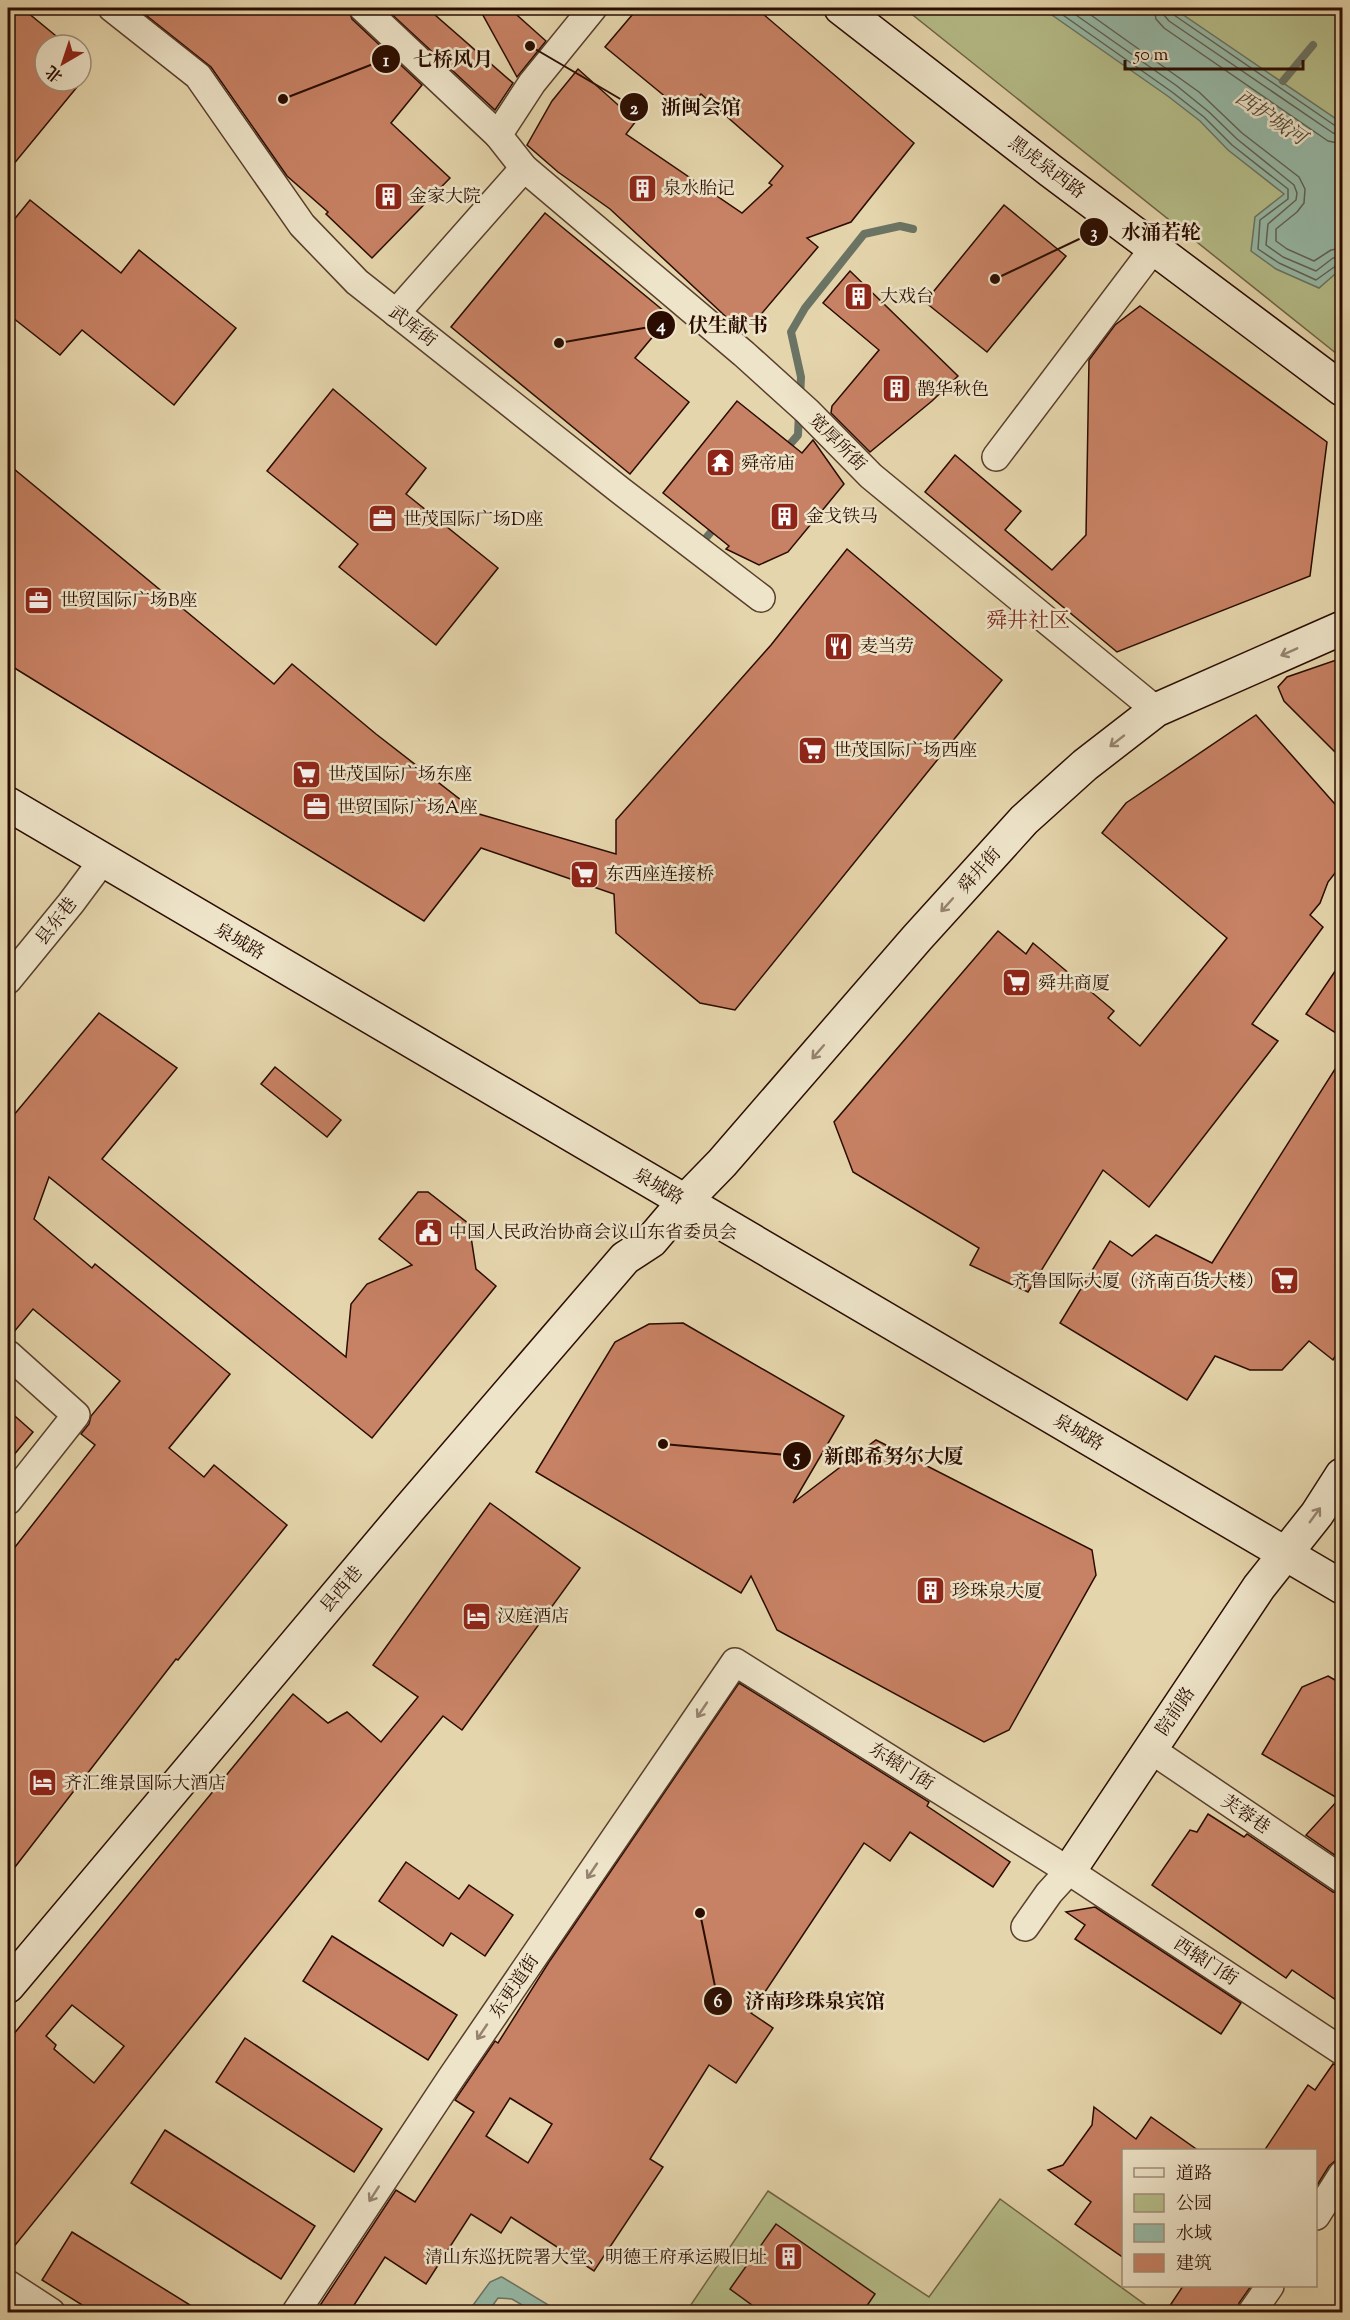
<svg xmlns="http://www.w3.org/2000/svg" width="1350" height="2320" viewBox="0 0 1350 2320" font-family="'Sorts Mill Goudy','Noto Serif SC',serif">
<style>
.green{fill:#b5bd89;stroke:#706444;stroke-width:1.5}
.water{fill:#96b9a7;stroke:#6b7464;stroke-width:1.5}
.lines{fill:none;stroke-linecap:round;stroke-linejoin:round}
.shore{stroke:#606254;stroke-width:1.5}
.stream{stroke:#6b7464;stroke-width:8}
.building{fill:#c78164;stroke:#2a0c00;stroke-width:1.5;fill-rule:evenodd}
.street-casing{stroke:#593e2b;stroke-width:30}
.secondary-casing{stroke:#2a0c00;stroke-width:36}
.street{stroke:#eee4c9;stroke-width:27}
.secondary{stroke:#eee4c9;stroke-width:33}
.oneway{stroke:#96836f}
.labels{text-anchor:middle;stroke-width:5;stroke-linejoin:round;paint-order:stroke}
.street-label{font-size:18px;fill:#2a0c00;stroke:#eee4c9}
.poi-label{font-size:18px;fill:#2a0c00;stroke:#eee4c9;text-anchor:start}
.water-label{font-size:20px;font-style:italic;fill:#50493a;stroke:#eee4c9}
.quarter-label{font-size:21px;fill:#7a1f14;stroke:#eee4c9}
.leader{fill:none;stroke:#2a0c00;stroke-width:2}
.callout-dot{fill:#2a0c00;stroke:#eee4c9;stroke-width:2}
.mark-label{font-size:18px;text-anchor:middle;font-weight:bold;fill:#fff}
.callout-label{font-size:20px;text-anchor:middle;font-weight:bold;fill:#2a0c00;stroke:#eee4c9;stroke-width:5;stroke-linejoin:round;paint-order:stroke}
</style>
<rect width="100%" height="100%" fill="#e5d5ac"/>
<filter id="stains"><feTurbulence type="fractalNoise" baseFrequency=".00333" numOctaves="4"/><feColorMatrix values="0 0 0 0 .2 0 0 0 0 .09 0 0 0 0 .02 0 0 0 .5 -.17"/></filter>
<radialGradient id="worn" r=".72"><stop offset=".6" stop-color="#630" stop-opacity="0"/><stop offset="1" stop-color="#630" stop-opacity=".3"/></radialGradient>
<g class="green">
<polygon points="904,8 1342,8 1342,358"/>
<polygon points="768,2191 929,2297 1000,2199 1147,2306 1143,2312 686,2312"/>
</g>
<g class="water">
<polygon points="1042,8 1173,8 1342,123 1342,268 1319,288 1276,269 1251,251 1255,217 1284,194 1228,150 1200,121 1169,97"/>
<polygon points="501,2277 502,2277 560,2312 534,2312 512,2299 498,2298 488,2312 468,2312 490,2282"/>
</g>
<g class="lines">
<g class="shore">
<polyline points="1053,8 1172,92 1204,117 1232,145 1288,189 1288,199 1260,220 1258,249 1279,263 1316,280 1337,265 1342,264"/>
<polyline points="1066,8 1177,86 1209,112 1237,139 1294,185 1297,193 1296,200 1268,224 1266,245 1283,257 1316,271 1333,258 1342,257"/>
<polyline points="1081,8 1199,92 1242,133 1299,177 1305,189 1304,203 1297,212 1276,229 1276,241 1287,249 1314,261 1331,250 1342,248"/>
<polyline points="1154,8 1156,19 1164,28 1328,141 1342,144"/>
<polyline points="1163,8 1164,15 1169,21 1333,133 1342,135"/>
<polyline points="1170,8 1174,15 1337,127 1342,128"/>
</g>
<g class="stream">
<polyline points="1283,81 1313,45"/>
<polyline points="800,397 801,377 791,332 805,308 864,234 900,226 913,229"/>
<polyline points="784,451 798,435 799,412"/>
<polyline points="705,539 717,525"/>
</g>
</g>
<g class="building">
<polygon points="8,8 22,8 67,45 45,45 45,81 82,81 8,171"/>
<polygon points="137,8 348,8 352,19 422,85 391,123 450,178 372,258 326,214 328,212 287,176 211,67"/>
<polygon points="385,8 427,8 513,83 495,110"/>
<polygon points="479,8 509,8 546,41 517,77"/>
<polygon points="638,8 756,8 914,143 851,222 807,238 818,247 752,325 738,328 610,209 558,172 527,145 552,101 578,69 636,121 626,134 742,213 772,185 769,183 783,166 701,94 684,112 605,47"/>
<polygon points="30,200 121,273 139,250 236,328 174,405 82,330 60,355 8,314 8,227"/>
<polygon points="1004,205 1066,256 987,352 925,302"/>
<polygon points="545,213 670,316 635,358 689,402 630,474 451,327"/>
<polygon points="850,271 958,376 932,401 870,452 831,413 832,406 879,350 823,303"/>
<polygon points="1140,306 1327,442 1310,576 1117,652 925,492 955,455 1021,511 1005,530 1052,570 1086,535 1089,360 1115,325"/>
<polygon points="333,389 426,468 406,494 498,568 436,645 339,567 358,544 267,471"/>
<polygon points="737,401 802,453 813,440 844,484 788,552 759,565 726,549 729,546 663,493"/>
<polygon points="8,464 274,684 292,664 376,734 479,814 616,854 616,820 771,645 847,549 1002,680 735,1010 700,1003 616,933 614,894 481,848 424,921 8,664"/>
<polygon points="1342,658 1342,759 1284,701 1278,687 1287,677"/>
<polygon points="1256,715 1342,812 1342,864 1328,882 1320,903 1310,915 1323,927 1252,1024 1278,1041 1149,1207 1103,1170 1028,1292 970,1265 979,1248 853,1172 834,1122 998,931 1026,954 1033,943 1114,1011 1108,1018 1140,1046 1227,938 1102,833 1126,803"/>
<polygon points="1342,961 1342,1037 1306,1014"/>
<polygon points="99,1013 177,1068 102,1159 346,1357 351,1304 367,1284 412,1265 379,1239 418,1192 428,1192 469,1224 476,1269 496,1286 372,1438 49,1177 34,1219 92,1268 95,1264 230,1374 169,1448 204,1477 214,1465 287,1525 178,1660 176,1659 8,1876 8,1556 95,1445 81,1434 89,1424 91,1416 120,1381 33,1309 8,1339 8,1122"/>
<polygon points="1342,1058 1342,1345 1333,1360 1309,1341 1282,1370 1250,1370 1215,1356 1187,1400 1060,1323 1110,1241 1132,1256 1156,1235 1212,1263"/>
<polygon points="275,1067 341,1120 327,1137 261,1084"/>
<polygon points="683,1323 844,1416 793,1503 876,1440 1092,1550 1096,1575 1009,1730 984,1742 777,1630 751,1576 741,1593 536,1472 615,1342 649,1324"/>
<polygon points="8,1410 33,1432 8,1462"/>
<path d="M490 1503 580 1568 462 1730 443 1716 8 2254V2041L293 1694 328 1723 347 1712 381 1742 418 1697 373 1665ZM72 2005 124 2046 94 2083 54 2049 56 2045 46 2036Z"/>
<polygon points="1328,1676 1342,1684 1342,1860 1306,1835 1339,1799 1262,1754 1302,1687"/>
<path d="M739 1683 929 1802 927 1806 1010 1862 993 1887 910 1832 890 1861 864 1843 751 2013 773 2028 736 2083 709 2065 650 2159 663 2167 594 2271 511 2217 501 2233 471 2214 426 2284 385 2257 349 2313H315L396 2190 415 2202 474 2112 455 2100 495 2041 498 2043 549 1962ZM510 2098 552 2124 528 2163 486 2136Z"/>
<polygon points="1208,1814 1244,1837 1247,1834 1333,1892 1342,1894 1342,2004 1292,1970 1286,1978 1152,1885 1190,1830 1197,1832"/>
<polygon points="406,1862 459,1899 469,1885 513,1915 485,1956 451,1933 443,1946 379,1901"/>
<polygon points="1095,1907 1241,2003 1221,2034 1075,1939 1085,1925 1066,1912"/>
<polygon points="332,1936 457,2015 428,2060 303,1981"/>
<polygon points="245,2038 382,2129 354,2172 216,2082"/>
<polygon points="1333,2064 1342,2067 1342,2159 1335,2161 1329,2166 1316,2187 1316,2151 1264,2151 1308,2085 1315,2090"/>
<polygon points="1094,2107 1136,2139 1151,2117 1199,2151 1124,2151 1124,2258 1075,2224 1091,2202 1048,2170 1063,2165 1092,2125"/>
<polygon points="165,2130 315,2226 281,2279 131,2183"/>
<polygon points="776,2224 875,2294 862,2313 763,2313 730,2289"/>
<polygon points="72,2232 203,2313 95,2313 42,2280"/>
<polygon points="1183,2286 1251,2286 1239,2303 1237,2313 1165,2313"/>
</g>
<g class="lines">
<defs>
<g id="street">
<polyline points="112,8 198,76 302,225 357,282 621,491 761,598"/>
<polyline points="363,8 498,135"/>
<polyline points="593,8 532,83 498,135 524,168 744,354 807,411 871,476 1156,710"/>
<polyline points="396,313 524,168"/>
<polyline points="996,457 1154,248"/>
<polyline points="8,980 71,903 103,860"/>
<polyline points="8,1354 76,1415 8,1501"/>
<polyline points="1150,1749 1342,1879"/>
<polyline points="1025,1927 1049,1893 1069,1871"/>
<polyline points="1316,2216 1342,2175"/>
<polyline points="8,2284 51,2312"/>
<polyline points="296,2312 451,2078 735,1662 1069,1871 1342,2051"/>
<polyline points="1252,2312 1270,2286"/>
</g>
<g id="secondary">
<polyline points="841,8 1051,171 1342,389"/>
<polyline points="8,804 1342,1587"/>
<polyline points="1069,1871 1259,1587 1317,1514 1342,1475"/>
<polyline points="8,1986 409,1509 625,1258 651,1241 685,1201 722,1163 917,938 1024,820 1085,765 1156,710 1342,628"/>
</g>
</defs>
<use href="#street" class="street-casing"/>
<use href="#secondary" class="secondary-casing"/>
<use href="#street" class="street"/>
<use href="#secondary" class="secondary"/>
</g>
<defs><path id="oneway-shaft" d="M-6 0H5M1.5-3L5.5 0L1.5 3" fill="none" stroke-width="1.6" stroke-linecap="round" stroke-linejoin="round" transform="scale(1.5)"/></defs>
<g class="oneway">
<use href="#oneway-shaft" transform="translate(1289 652) rotate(156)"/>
<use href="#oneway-shaft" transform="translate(1117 741) rotate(142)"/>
<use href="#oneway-shaft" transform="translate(947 905) rotate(132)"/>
<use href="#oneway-shaft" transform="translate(818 1052) rotate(131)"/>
<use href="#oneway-shaft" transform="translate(1315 1515) rotate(-54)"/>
<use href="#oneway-shaft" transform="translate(702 1710) rotate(124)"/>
<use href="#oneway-shaft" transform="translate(592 1871) rotate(124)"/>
<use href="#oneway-shaft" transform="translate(482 2032) rotate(124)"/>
<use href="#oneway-shaft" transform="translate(374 2194) rotate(123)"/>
</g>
<defs>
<symbol id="building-square" viewBox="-11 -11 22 22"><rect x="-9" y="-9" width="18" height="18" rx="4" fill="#8f2418" stroke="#eee4c9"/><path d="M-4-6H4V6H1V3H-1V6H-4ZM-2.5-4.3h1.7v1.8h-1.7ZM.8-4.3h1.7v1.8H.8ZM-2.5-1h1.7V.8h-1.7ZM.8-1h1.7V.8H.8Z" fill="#fff"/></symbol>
<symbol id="temple-square" viewBox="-11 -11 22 22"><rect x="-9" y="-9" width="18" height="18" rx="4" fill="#8f2418" stroke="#eee4c9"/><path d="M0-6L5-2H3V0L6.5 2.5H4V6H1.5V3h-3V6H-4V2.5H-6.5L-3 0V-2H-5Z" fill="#fff"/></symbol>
<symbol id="office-square" viewBox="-11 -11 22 22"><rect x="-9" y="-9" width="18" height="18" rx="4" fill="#8f2418" stroke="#eee4c9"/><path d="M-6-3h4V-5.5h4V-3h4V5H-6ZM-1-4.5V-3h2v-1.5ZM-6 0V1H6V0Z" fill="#fff"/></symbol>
<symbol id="restaurant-square" viewBox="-11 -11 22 22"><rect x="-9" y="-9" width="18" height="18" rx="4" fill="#8f2418" stroke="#eee4c9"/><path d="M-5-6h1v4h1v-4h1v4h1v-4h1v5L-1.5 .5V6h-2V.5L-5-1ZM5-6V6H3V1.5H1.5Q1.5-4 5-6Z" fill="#fff"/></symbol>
<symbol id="supermarket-square" viewBox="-11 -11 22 22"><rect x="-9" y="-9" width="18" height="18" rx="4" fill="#8f2418" stroke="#eee4c9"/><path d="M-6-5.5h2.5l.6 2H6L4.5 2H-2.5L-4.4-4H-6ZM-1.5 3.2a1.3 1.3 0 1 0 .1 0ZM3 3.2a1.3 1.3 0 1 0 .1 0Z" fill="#fff"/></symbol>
<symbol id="civic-square" viewBox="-11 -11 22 22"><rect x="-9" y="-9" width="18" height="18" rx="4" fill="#8f2418" stroke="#eee4c9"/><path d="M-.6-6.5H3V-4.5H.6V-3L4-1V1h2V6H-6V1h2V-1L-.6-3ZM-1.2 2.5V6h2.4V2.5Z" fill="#fff"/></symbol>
<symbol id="hotel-square" viewBox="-11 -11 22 22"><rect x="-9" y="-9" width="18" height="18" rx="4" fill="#8f2418" stroke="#eee4c9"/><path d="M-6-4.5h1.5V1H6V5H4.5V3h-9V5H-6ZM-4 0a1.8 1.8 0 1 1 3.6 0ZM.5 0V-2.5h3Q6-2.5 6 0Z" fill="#fff"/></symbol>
</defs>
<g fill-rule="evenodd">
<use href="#building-square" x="626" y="172" width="33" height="33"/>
<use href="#building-square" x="372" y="180" width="33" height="33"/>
<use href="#building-square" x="842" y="280" width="33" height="33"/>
<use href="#building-square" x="880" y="372" width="33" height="33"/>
<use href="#temple-square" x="704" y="446" width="33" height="33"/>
<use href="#building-square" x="768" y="500" width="33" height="33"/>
<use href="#office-square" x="366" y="502" width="33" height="33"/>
<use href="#office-square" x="22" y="584" width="33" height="33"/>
<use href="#restaurant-square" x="822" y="630" width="33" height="33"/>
<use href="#supermarket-square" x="796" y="734" width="33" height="33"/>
<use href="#supermarket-square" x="290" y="758" width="33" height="33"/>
<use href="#office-square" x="300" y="790" width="33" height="33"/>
<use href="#supermarket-square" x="568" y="858" width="33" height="33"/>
<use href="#supermarket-square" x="1000" y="966" width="33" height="33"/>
<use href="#civic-square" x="412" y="1216" width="33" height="33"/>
<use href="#supermarket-square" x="1268" y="1264" width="33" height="33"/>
<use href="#building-square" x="914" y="1574" width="33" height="33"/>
<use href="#hotel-square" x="460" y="1600" width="33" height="33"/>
<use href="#hotel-square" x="26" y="1766" width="33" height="33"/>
<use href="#building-square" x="772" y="2240" width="33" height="33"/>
</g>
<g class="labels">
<g class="street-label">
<text transform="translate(1047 167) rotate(37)" y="6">黑虎泉西路</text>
<text transform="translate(413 326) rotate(38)" y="6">武库街</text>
<text transform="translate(838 442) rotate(45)" y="6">宽厚所街</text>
<text transform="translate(979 870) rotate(-48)" y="6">舜井街</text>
<text transform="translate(56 921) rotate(-52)" y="6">县东巷</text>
<text transform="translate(240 941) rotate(30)" y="6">泉城路</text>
<text transform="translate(659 1186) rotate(30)" y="6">泉城路</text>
<text transform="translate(1079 1432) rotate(30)" y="6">泉城路</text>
<text transform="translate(341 1589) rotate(-50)" y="6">县西巷</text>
<text transform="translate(1175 1711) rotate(-56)" y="6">院前路</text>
<text transform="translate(902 1766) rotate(32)" y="6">东辕门街</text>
<text transform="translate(1246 1814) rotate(34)" y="6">芙蓉巷</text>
<text transform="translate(1206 1961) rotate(33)" y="6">西辕门街</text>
<text transform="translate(514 1986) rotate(-56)" y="6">东更道街</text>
</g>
<g class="poi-label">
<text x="663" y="194">泉水胎记</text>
<text x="409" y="202">金家大院</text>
<text x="880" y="302">大戏台</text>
<text x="917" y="395">鹊华秋色</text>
<text x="741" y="469">舜帝庙</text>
<text x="806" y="522">金戈铁马</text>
<text x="403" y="525">世茂国际广场D座</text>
<text x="60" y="606">世贸国际广场B座</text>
<text x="860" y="652">麦当劳</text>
<text x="833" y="756">世茂国际广场西座</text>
<text x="328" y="780">世茂国际广场东座</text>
<text x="337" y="813">世贸国际广场A座</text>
<text x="606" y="880">东西座连接桥</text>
<text x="1038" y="989">舜井商厦</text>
<text x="449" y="1238">中国人民政治协商会议山东省委员会</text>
<text x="1264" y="1287" text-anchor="end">齐鲁国际大厦（济南百货大楼）</text>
<text x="952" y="1597">珍珠泉大厦</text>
<text x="497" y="1622">汉庭酒店</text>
<text x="64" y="1789">齐汇维景国际大酒店</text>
<text x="767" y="2263" text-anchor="end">清山东巡抚院署大堂、明德王府承运殿旧址</text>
</g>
<g class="water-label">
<text transform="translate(1271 117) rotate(34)" y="7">西护城河</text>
</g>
<g class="quarter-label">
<text x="1028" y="627">舜井社区</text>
</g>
</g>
<path class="leader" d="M283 99L386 59M530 46L634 107M995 279L1094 232M559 343L661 325M663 1444L797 1456M700 1913L718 2001"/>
<g class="callout-dot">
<circle cx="283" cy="99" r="6"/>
<circle cx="530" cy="46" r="6"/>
<circle cx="995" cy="279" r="6"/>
<circle cx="559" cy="343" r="6"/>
<circle cx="663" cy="1444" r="6"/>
<circle cx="700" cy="1913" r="6"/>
<circle cx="386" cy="59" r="15"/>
<circle cx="634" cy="107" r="15"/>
<circle cx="1094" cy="232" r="15"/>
<circle cx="661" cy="325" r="15"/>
<circle cx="797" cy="1456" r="15"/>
<circle cx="718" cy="2001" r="15"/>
</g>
<g class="mark-label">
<text x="386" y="66">1</text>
<text x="634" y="114">2</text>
<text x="1094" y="238">3</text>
<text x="661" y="331">4</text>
<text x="797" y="1462">5</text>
<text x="718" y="2007">6</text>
</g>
<g class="callout-label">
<text x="453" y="66">七桥风月</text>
<text x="701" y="114">浙闽会馆</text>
<text x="1161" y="239">水涌若轮</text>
<text x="728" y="332">伏生献书</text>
<text x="894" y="1463">新郎希努尔大厦</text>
<text x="815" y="2008">济南珍珠泉宾馆</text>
</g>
<rect width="1350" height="2320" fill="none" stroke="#e5d5ac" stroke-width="30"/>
<rect x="9" y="9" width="1332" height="2302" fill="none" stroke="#2a0c00" stroke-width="3"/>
<rect x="15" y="15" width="1320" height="2290" fill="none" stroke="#2a0c00" stroke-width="1.5"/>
<rect x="1122" y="2149" width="195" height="138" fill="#eee4c9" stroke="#a08e79" stroke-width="1.5"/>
<rect x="1134" y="2168" width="30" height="9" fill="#eee4c9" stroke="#a08e79" stroke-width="1.5"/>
<text x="1176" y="2179" font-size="18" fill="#2a0c00">道路</text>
<rect x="1134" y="2194" width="30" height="18" fill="#b5bd89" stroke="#a08e79" stroke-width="1.5"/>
<text x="1176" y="2209" font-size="18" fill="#2a0c00">公园</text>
<rect x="1134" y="2224" width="30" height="18" fill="#96b9a7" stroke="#a08e79" stroke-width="1.5"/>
<text x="1176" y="2239" font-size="18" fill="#2a0c00">水域</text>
<rect x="1134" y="2254" width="30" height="18" fill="#c78164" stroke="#a08e79" stroke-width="1.5"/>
<text x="1176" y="2269" font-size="18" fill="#2a0c00">建筑</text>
<g transform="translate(63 63) rotate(219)"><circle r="28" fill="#eee4c9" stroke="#a08e79" stroke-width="1.5"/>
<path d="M0-4.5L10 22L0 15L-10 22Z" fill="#8f2418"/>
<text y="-9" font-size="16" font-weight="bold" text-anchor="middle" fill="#2a0c00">北</text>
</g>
<path d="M1125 60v9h178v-9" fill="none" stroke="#2a0c00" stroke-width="3"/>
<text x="1134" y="60" font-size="18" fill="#2a0c00" stroke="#eee4c9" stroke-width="4.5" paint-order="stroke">50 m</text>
<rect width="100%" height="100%" filter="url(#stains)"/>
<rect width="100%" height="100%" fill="url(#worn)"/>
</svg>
